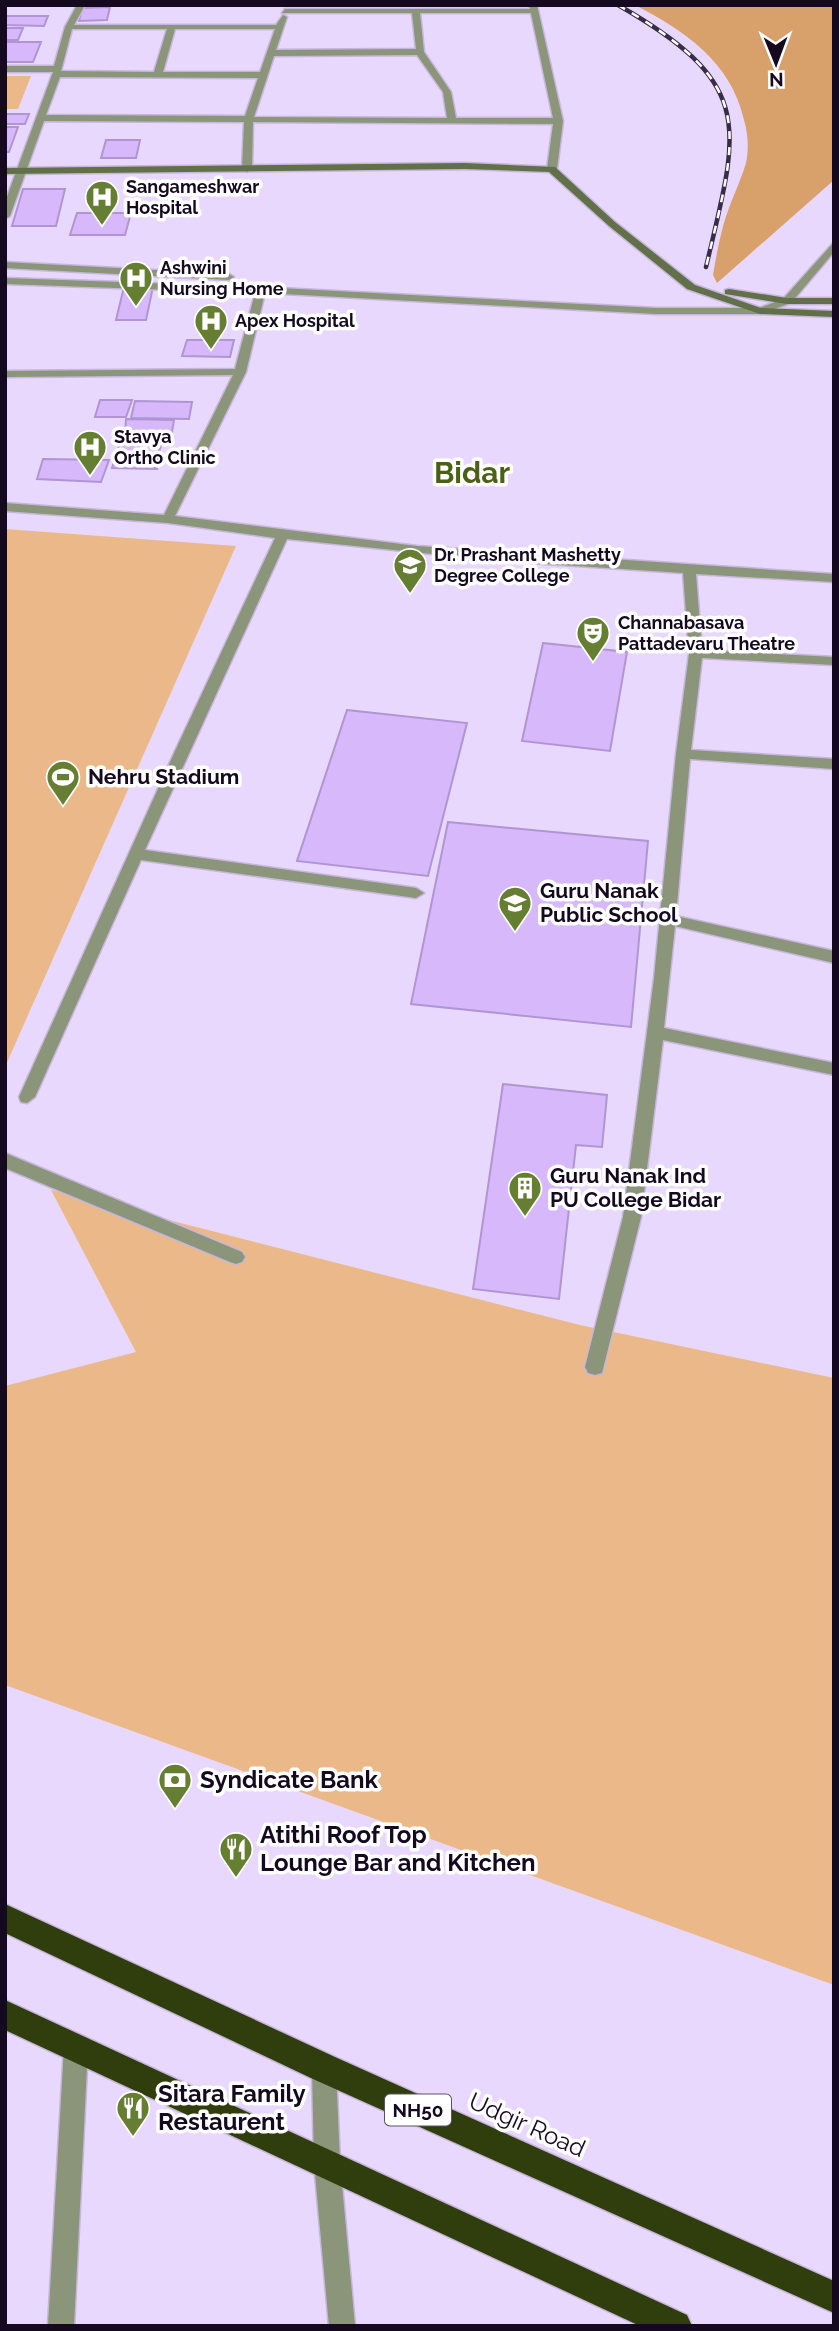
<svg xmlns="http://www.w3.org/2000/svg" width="839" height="2331" viewBox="0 0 839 2331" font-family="Raleway,sans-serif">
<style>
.green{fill:#ebb989}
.forest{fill:#d8a06a}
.building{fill:#d6b8fb;stroke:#b195d2;stroke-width:2}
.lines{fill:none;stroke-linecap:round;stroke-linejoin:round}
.street-casing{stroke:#c6b7da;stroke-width:3}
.secondary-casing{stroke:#c6b7da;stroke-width:3}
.highway-casing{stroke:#c6b7da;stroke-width:3}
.street{fill:#8a9579;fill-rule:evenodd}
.secondary{fill:#617048;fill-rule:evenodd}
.highway{fill:#303e0e;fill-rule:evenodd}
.rail-casing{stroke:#392d46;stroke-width:4.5}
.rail{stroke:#fff;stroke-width:2.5;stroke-dasharray:8;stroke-linecap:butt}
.labels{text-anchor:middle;stroke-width:7;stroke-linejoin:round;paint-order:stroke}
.far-poi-label{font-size:18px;font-weight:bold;fill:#14091f;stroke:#fff;text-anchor:start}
.shield{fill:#fff;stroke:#5a5362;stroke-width:2}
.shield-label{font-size:19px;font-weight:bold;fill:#14091f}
.poi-label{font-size:21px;font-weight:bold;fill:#14091f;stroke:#fff;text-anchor:start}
.near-poi-label{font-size:24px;font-weight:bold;fill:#14091f;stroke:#fff;text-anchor:start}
.near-street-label{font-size:24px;fill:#14091f;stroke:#fff}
.far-town-label{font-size:30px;font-weight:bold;fill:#4a6017;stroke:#fff}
</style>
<rect width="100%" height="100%" fill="#e8d8fe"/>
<g class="green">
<polygon points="5,76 31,76 18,109 5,109"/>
<polygon points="5,529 236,546 5,1067"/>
<polygon points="51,1190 580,1325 834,1378 834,1985 5,1685 5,1386 136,1352"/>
</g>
<path class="forest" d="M635 5H834V180L717 283 713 275C716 258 719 240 724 223 730 202 740 183 746 163 749 149 748 133 744 120 731 62 685 31 635 5Z"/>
<g class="building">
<polygon points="110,7 107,20 79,21 82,8"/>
<polygon points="5,16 48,16 44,26 5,25"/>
<polygon points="5,28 23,28 18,40 5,40"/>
<polygon points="5,42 41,42 33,62 5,62"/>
<polygon points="5,114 29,114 25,124 5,124"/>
<polygon points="5,127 18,127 9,152 5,152"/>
<polygon points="106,140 140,140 136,158 101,158"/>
<polygon points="23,189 65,189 56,226 12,226"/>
<polygon points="77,213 131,213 125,235 70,235"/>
<polygon points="124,287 153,287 146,320 116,320"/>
<polygon points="187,340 234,340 230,357 182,356"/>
<polygon points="100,400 132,400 126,417 95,417"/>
<polygon points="135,401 192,402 189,419 131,418"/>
<polygon points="126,419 174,420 171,438 125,435"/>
<polygon points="122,437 162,441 155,468 158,469 112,468"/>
<polygon points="43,459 109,460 101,482 37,479"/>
<polygon points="543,643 627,652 610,751 522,741"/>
<polygon points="347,710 467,723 428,876 297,861"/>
<polygon points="448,822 648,841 631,1027 411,1004"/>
<polygon points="503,1084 607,1095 602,1147 576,1145 559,1299 473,1289"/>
</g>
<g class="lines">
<defs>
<g id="street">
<path d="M77 5H85L74 25H276L283 15 287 17 276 50 416 49 412 13H282L285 9H530L529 5H537L563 121 557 169 552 172 547 169 553 124 253 122 252 169 247 172 242 169 244 122 44 121 10 216 5 219V202L53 72H5V66H54L65 27ZM420 13H531L553 118H456L451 92 424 52ZM72 29H167L154 72 61 71ZM175 29H275L260 72H163ZM417 55 443 92 447 118 254 117 274 56ZM60 77 258 78 245 116 46 115Z"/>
<polygon points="834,242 834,252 791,303 760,314 656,314 265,293 246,372 175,516 417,546 834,574 834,582 696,574 702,650 834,657 834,665 702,658 691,750 834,759 834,769 690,759 676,916 834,951 834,963 675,926 664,1028 834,1063 834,1075 663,1040 641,1217 602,1373 595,1375 588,1373 585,1367 623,1217 654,978 676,754 689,654 683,573 500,561 287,539 145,850 416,888 424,893 416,898 141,860 35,1097 27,1103 21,1102 19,1097 175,751 275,538 168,523 5,511 5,503 164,515 233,375 5,377 5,371 235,369 255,293 5,284 5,278 261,287 656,308 759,308 783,299"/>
<polygon points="5,262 229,274 234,277 229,280 5,268"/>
<polygon points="5,1153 242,1252 245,1257 242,1262 236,1264 230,1262 5,1168"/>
<polygon points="76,2035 85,2038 88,2047 74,2326 48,2326 64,2047 67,2038"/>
<polygon points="324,2056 333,2059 336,2068 340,2163 355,2326 329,2326 314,2163 312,2068 315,2059"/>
</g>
<g id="secondary">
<polygon points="465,163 555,167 615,222 695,285 761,308 834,311 834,317 760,314 687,289 609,226 549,172 465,169 5,174 5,168"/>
<polygon points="729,289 787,298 834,298 834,304 787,304 725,294 725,290"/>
</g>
<g id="highway">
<polygon points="5,1904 335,2057 834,2281 834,2313 313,2079 5,1933"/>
<polygon points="5,2000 687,2315 692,2326 640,2326 5,2030"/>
</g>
</defs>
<use href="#street" class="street-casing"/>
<use href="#secondary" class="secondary-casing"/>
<use href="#highway" class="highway-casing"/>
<use href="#street" class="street"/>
<use href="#secondary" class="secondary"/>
<use href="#highway" class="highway"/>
<defs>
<path id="rail" d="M618 5C758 85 739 127 706 267"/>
</defs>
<use href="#rail" class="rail-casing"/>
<use href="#rail" class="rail"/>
</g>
<defs>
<symbol id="hospital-pin" viewBox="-11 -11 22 30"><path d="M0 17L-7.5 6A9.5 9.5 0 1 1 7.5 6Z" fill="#657e31" stroke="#fff"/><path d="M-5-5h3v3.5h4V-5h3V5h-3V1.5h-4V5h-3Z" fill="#fff"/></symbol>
<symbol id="university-pin" viewBox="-11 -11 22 30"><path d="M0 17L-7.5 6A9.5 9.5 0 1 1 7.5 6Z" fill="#657e31" stroke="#fff"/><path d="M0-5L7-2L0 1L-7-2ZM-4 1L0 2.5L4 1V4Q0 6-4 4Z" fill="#fff"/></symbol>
<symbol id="theatre-pin" viewBox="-11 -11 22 30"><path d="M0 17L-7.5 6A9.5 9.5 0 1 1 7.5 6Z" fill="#657e31" stroke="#fff"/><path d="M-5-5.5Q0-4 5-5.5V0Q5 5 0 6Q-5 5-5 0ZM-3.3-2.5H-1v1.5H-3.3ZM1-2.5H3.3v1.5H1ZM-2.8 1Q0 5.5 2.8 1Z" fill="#fff"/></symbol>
<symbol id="stadium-pin" viewBox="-11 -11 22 30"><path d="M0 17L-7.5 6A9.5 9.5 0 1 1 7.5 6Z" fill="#657e31" stroke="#fff"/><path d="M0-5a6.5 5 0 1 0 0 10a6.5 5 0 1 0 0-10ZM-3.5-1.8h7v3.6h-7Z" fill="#fff"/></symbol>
<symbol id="school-pin" viewBox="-11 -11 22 30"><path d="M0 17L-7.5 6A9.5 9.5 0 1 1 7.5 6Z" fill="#657e31" stroke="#fff"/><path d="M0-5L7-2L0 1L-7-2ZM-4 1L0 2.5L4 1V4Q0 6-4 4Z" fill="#fff"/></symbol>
<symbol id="building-pin" viewBox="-11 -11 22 30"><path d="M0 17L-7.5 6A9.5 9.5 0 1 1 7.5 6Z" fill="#657e31" stroke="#fff"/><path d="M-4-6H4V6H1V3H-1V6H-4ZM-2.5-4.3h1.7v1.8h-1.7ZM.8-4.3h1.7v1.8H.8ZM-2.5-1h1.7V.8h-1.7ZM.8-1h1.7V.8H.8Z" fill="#fff"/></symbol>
<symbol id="bank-pin" viewBox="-11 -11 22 30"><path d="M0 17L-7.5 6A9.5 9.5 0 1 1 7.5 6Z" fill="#657e31" stroke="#fff"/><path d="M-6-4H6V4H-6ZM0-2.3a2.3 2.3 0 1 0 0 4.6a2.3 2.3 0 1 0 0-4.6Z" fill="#fff"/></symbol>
<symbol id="restaurant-pin" viewBox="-11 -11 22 30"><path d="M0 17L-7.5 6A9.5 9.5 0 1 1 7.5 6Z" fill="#657e31" stroke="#fff"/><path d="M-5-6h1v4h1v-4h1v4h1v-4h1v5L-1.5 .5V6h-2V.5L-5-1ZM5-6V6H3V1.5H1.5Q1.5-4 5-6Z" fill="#fff"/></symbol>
</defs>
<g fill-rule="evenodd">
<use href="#hospital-pin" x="83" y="178" width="38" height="52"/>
<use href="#hospital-pin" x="117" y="259" width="38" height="52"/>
<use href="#hospital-pin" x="192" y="302" width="38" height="52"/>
<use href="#hospital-pin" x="71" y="428" width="38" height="52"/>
<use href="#university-pin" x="391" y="546" width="38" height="52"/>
<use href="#theatre-pin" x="574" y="614" width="38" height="52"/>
<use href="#stadium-pin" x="44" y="758" width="38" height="52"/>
<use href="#school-pin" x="496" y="884" width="38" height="52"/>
<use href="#building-pin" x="506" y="1169" width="38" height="52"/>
<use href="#bank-pin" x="156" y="1761" width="38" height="52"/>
<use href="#restaurant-pin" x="217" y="1830" width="38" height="52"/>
<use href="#restaurant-pin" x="114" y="2089" width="38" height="52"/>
</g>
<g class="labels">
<g class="far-poi-label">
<text x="126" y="193">Sangameshwar<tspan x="126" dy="21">Hospital</tspan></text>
<text x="160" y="274">Ashwini<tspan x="160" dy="21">Nursing Home</tspan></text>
<text x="235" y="327">Apex Hospital</text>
<text x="114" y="443">Stavya<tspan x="114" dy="21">Ortho Clinic</tspan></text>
<text x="434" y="561">Dr. Prashant Mashetty<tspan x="434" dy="21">Degree College</tspan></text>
<text x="618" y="629">Channabasava<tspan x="618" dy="21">Pattadevaru Theatre</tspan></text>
</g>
<rect class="shield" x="385" y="2094.5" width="66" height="31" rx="5"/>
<g class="shield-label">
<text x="418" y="2117">NH50</text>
</g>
<g class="poi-label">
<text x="88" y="784">Nehru Stadium</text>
<text x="540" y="898">Guru Nanak<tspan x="540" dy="24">Public School</tspan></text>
<text x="550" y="1183">Guru Nanak Ind<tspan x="550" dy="24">PU College Bidar</tspan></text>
</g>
<g class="near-poi-label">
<text x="200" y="1788">Syndicate Bank</text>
<text x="260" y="1843">Atithi Roof Top<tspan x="260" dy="28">Lounge Bar and Kitchen</tspan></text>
<text x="158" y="2102">Sitara Family<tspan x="158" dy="28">Restaurent</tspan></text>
</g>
<g class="near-street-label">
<text transform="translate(527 2125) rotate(24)" y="8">Udgir Road</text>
</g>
<g class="far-town-label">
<text x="472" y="483">Bidar</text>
</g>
</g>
<rect width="839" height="2331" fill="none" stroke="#14091f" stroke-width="14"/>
<g transform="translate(776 63) rotate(179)" stroke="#ffffff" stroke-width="5" paint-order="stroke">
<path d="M0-5L12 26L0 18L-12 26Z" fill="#14091f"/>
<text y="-10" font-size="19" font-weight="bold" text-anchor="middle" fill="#14091f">N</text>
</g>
</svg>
